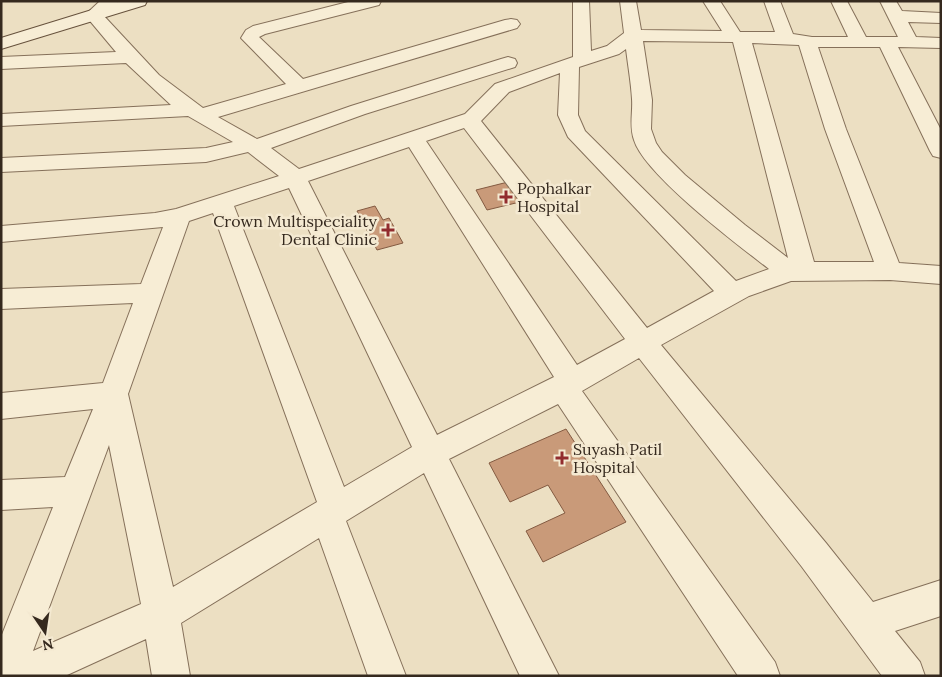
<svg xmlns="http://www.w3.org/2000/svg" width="942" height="677" viewBox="0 0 942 677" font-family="Lora,serif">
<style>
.building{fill:#c99a79;stroke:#835a41}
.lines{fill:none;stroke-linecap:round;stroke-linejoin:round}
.street-casing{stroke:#85705a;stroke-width:2}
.secondary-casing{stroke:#67523d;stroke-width:2}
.street{fill:#f7edd5;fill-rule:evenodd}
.secondary{fill:#f7edd5;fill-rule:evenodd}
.poi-dot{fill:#922c2e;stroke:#f4e9d1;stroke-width:2}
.labels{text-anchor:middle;stroke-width:5;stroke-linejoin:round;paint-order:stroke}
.poi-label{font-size:16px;fill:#35291e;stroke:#f4e9d1;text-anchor:start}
</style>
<rect width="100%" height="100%" fill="#ecdfc2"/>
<g class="building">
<polygon points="512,181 524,201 487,210 476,190"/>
<polygon points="375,206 383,220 389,218 403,243 377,250 357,211"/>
<polygon points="566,429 626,522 543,562 526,531 565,513 548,485 510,502 489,463"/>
</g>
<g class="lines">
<defs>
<path id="street" d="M100 1H119L104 16 159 75 203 108 286 84 241 38 246 30 253 26 352 1H381L379 5 265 34 259 37 303 79 505 20 511 19 517 20 520 24 517 28 218 117 257 139 351 106 501 59 508 57 515 59 517 63 515 67 365 114 271 148 299 169 465 114 495 84 573 57V1H589L591 51 607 46 624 33 620 1H636L641 30 722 31 703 1H720L740 32H775L764 1H780L793 34 812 37H848L831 1H847L866 37H898L880 1H896L902 11 941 13V23L908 22 916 37 941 38V48L898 47 941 130V158L933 156 930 151 880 47H818L846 129 899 263 941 266V284L890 280 791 281 749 296 661 345 826 543 873 602 941 580V616L895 631 920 662 925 676H882L802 567 639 358 582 391 775 662 780 676H738L558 404 449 459 559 676H520L424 473 346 521 406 676H368L319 538 181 623 190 676H152L146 639 65 676H1V637L53 507 1 510V480L65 477 93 409 1 419V393L103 383 133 303 1 309V289L141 284 163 227 1 242V226L155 213 176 209 279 176 248 152 206 162 1 172V158L206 148 233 142 188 116 1 126V114L171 105 126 63 1 69V57L116 52 85 15ZM643 41 733 42 788 258 745 225 685 175 662 152 656 143 651 129 652 100ZM752 43 799 45 825 129 874 262H814ZM626 49C628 66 631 82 632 99 633 113 629 126 634 140 644 174 738 245 769 269L736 281 585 131 578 115 579 67 619 54ZM560 73 558 115 568 137 714 291 647 328 481 121 509 92ZM464 128 625 339 577 365 426 141ZM409 147 554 377 437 435 308 181ZM289 188 412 447 344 487 234 206ZM213 213 317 502 173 587 128 394 189 221ZM109 445 141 604 33 651Z"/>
<polygon id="secondary" points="121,1 147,1 145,5 1,49 1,38"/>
</defs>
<use href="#street" class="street-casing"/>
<use href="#secondary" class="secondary-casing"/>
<use href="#street" class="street"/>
<use href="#secondary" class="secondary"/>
</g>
<g class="poi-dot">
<path d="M503.5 189.5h5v5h5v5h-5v5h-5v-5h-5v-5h5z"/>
<path d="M385.5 222.5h5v5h5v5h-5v5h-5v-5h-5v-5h5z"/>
<path d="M559.5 450.5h5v5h5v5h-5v5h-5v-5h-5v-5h5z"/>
</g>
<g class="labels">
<g class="poi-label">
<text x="517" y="194">Pophalkar<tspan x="517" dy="18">Hospital</tspan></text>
<text x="377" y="227" text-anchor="end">Crown Multispeciality<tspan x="377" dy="18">Dental Clinic</tspan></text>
<text x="573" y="455">Suyash Patil<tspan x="573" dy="18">Hospital</tspan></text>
</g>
</g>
<rect width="942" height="677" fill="none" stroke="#35291e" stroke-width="5"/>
<g transform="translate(45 632) rotate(167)" stroke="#f4e9d1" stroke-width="4" paint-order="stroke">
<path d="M0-4L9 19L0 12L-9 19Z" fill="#35291e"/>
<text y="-8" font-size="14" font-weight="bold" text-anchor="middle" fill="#35291e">N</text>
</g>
</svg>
